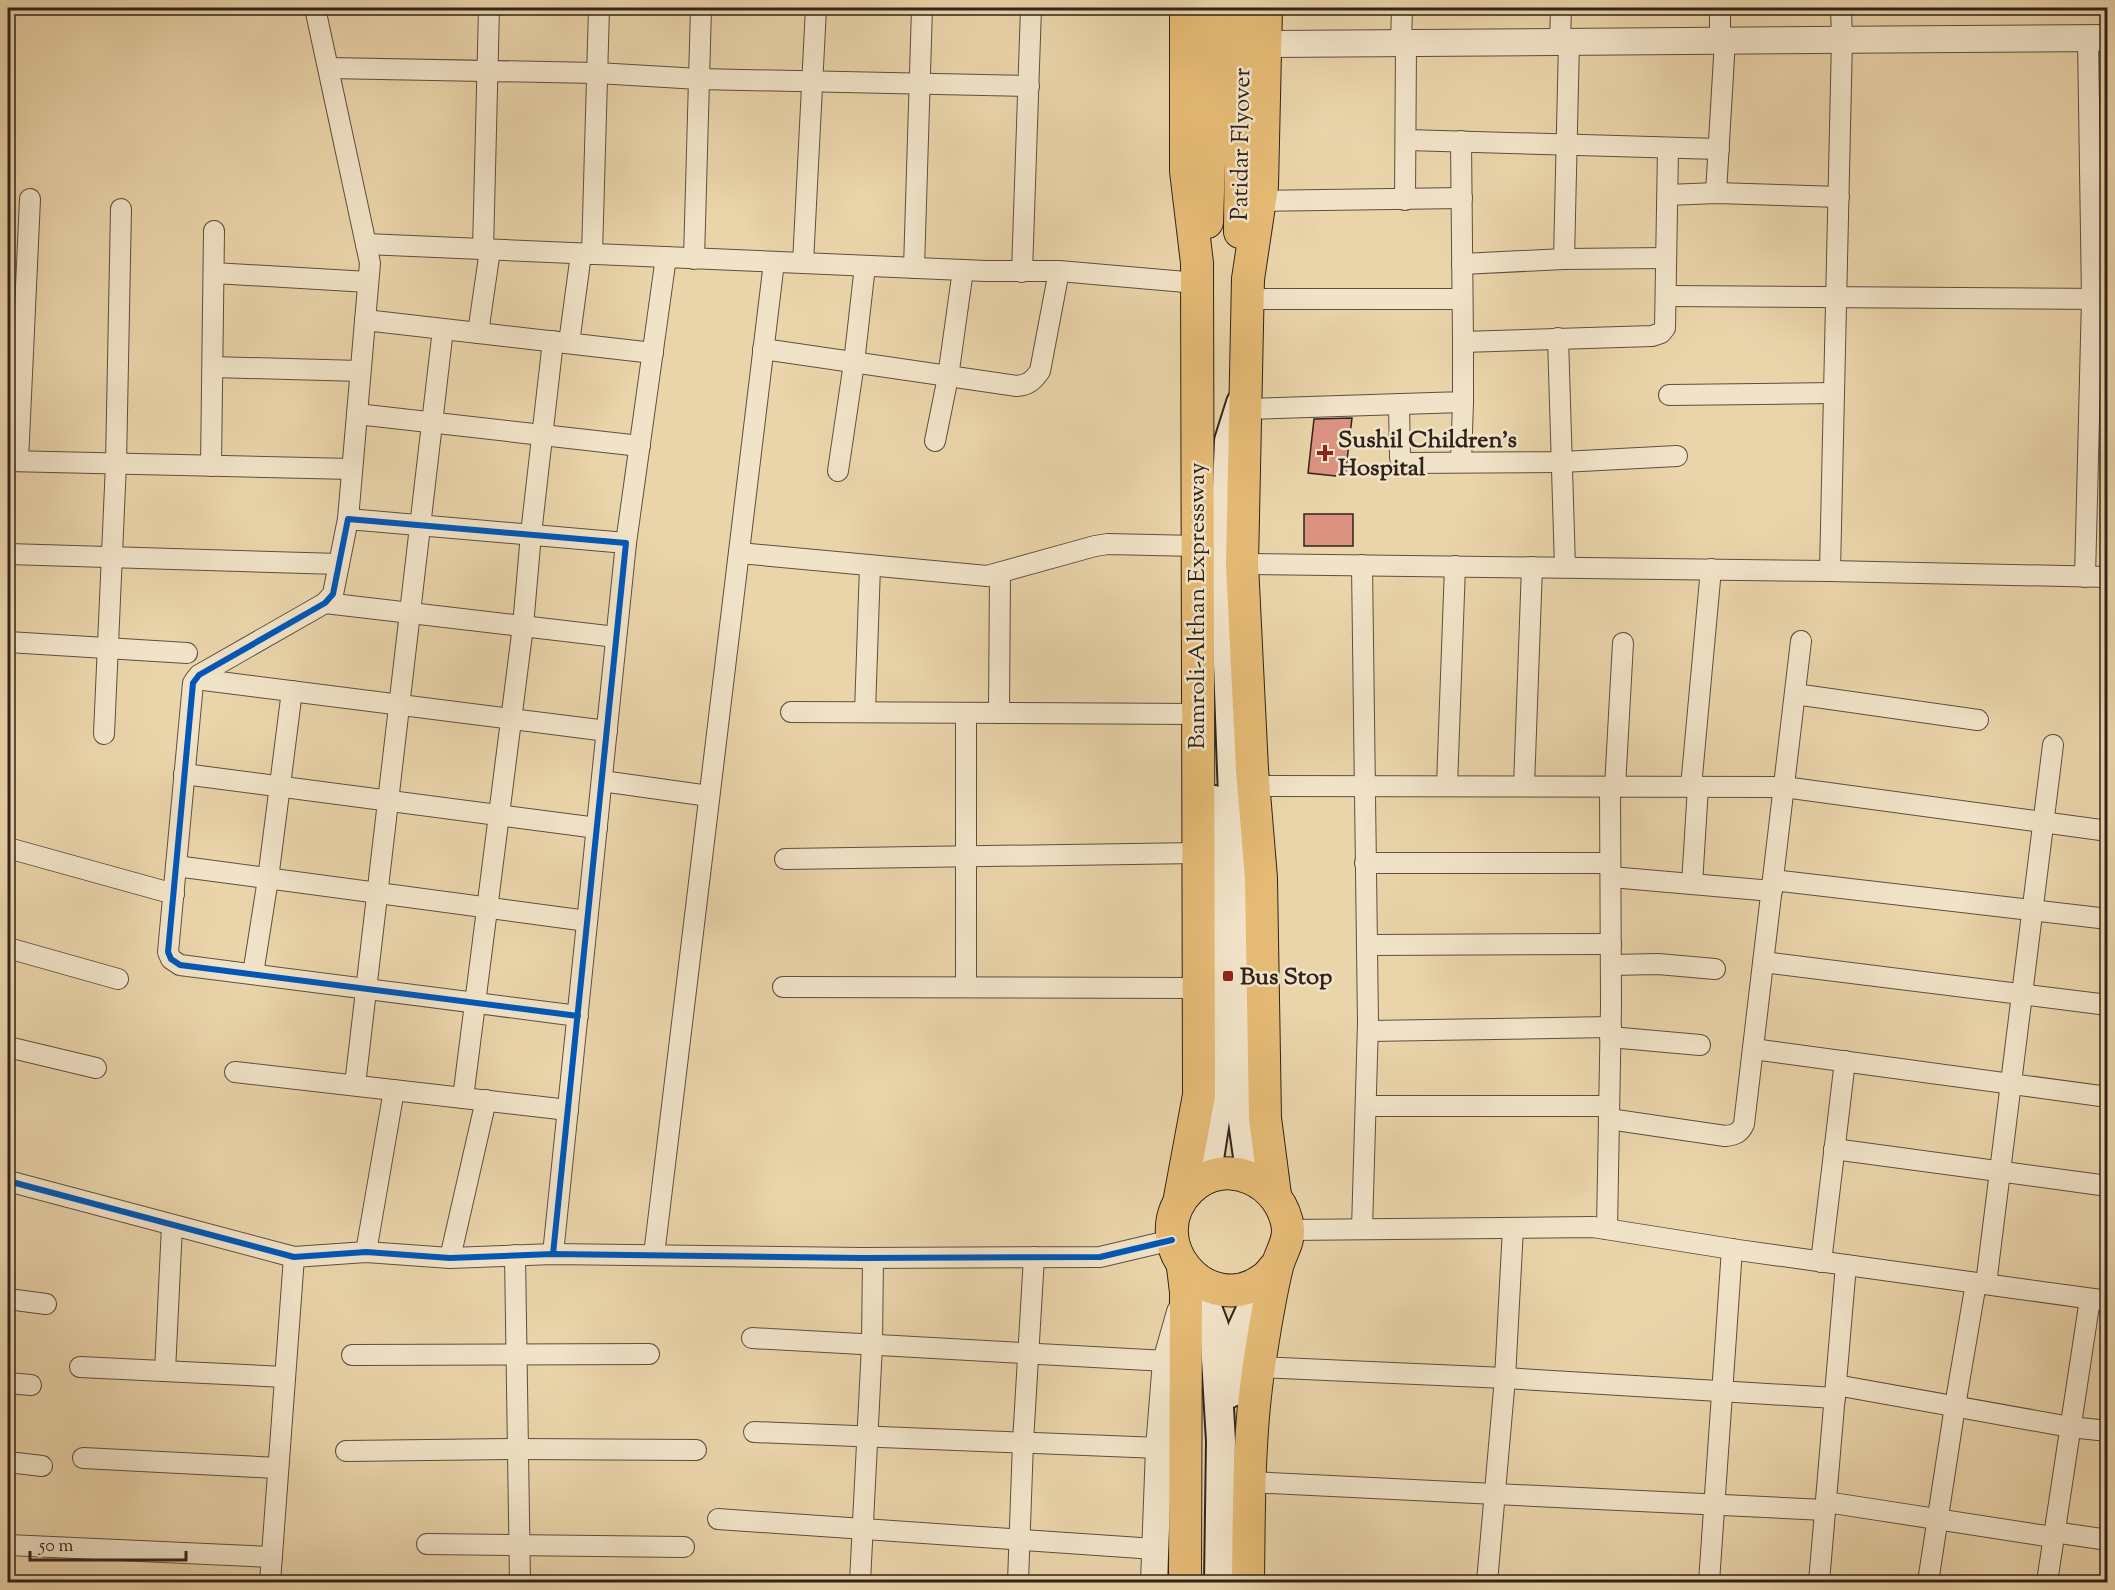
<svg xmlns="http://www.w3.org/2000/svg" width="2115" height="1590" viewBox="0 0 2115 1590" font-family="'Sorts Mill Goudy',serif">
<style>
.building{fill:#dc9280;stroke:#30231b;stroke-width:1.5}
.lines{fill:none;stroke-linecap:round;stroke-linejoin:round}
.minor-casing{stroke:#5e4f3f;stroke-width:22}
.tertiary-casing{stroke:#5e4f3f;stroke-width:28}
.secondary-casing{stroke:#30231b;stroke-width:32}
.primary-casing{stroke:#30231b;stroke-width:34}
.minor{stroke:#f1e3c8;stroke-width:20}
.tertiary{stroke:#f1e3c8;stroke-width:26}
.secondary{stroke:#f1e3c8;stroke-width:28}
.primary{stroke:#e5ba75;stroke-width:32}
.cycleway-casing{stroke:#f1e3c8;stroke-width:10}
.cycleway{stroke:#0057b8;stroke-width:6}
.poi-dot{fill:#8f2418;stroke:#f1e3c8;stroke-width:2}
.labels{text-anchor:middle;stroke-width:5;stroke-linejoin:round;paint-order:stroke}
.street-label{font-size:24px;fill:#30231b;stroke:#f1e3c8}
.poi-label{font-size:24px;font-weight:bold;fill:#30231b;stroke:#f1e3c8;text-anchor:start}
</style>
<rect width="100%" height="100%" fill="#ead4aa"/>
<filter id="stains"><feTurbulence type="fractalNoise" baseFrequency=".00333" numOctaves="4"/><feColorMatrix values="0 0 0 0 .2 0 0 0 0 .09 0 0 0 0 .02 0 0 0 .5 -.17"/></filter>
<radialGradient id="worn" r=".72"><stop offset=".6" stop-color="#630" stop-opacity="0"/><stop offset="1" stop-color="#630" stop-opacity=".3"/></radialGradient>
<g class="building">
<polygon points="1352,418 1345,477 1308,473 1314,419"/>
<rect x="1304" y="514" width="49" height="32"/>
</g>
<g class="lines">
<defs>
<g id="minor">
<polyline points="315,8 370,263 348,519"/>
<polyline points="1720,8 1720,40"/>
<polyline points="1560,42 1561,8"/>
<polyline points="1401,43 1402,8"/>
<polyline points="329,68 597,73 699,79 1029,86"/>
<polyline points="1407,140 1719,149"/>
<polyline points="1461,141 1463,342 1652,336 1661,333 1665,328 1668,148"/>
<polyline points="1716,193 1725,40"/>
<polyline points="1668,195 1716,193 1839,197"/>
<polyline points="1405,200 1406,43"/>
<polyline points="1260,201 1462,198"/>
<polyline points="366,244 986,271 1059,271 1197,283"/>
<polyline points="483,250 489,8"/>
<polyline points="592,254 599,8"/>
<polyline points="694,259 701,8"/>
<polyline points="1564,259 1569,42"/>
<polyline points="803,263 816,8"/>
<polyline points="1462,264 1564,259 1666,258"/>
<polyline points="914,268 922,8"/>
<polyline points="1022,272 1031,8"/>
<polyline points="214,273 368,282"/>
<polyline points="1666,296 2108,299"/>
<polyline points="1248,299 1462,299"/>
<polyline points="365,320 653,353"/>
<polyline points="478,333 490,250"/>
<polyline points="1558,338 1565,567"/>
<polyline points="569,343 581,254"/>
<path d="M763 349 1017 386C1028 385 1033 381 1040 371L1059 271"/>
<polyline points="213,367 360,371"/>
<polyline points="1669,395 1834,393"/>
<polyline points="1399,404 1400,458 1405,463 1562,462 1677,456"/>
<polyline points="1245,409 1463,402 1463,342"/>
<polyline points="357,414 640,446"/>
<polyline points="935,441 948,377 963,270"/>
<polyline points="8,461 352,469"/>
<polyline points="18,461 30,199"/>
<polyline points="1461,462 1463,402"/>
<polyline points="211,466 214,231"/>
<polyline points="838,471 854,363 865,266"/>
<polyline points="626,543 666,257"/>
<polyline points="739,553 987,576 1095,546 1108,544 1196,546"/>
<polyline points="8,554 339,564"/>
<polyline points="1242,564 1830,571 2108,577"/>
<polyline points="1830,571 1842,39 1841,8"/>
<polyline points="2085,577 2092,299 2088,38"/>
<polyline points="325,603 616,637"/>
<polyline points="8,642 187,653"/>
<polyline points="196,679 607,731"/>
<polyline points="1795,694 1978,720"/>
<polyline points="791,712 1197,714"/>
<polyline points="865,712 870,566"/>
<polyline points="966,713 966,987"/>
<polyline points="999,713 1000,573"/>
<polyline points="104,734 116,464 121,209"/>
<polyline points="184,774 597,828"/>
<polyline points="602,781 709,796"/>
<polyline points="1253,786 1784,787 2108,831"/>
<polyline points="1447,786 1455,566"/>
<polyline points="1524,786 1532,567"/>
<polyline points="1615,787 1623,643"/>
<polyline points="1691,787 1711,569"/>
<polyline points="8,848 174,894"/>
<polyline points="785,859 1198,853"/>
<polyline points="1365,863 1610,863"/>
<polyline points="176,866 587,921"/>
<polyline points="1611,877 1772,891"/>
<polyline points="1773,880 2108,919"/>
<polyline points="1692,884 1698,787"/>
<polyline points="1367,945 1611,944"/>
<polyline points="8,948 118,979"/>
<polyline points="1763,962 2108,1005"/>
<polyline points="1611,965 1658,964 1715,969"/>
<polyline points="253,974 268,879 292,691"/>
<polyline points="783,987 1198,988"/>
<polyline points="1368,1031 1611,1027"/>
<polyline points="1610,1037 1700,1045"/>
<polyline points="8,1047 96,1068"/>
<polyline points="1753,1049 2108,1097"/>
<polyline points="235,1072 568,1110"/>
<polyline points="355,1085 443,329"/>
<polyline points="463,1098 523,626 531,534 553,341"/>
<polyline points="1366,1106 1609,1106"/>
<path d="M1609 1119 1725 1136C1735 1135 1740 1133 1744 1124L1801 641"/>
<polyline points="1834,1149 2108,1186"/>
<polyline points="8,1181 294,1257 366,1252 450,1258 553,1254 862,1258 1100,1257 1172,1240"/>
<polyline points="1362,1229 1368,1023 1362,565"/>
<polyline points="1607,1229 1611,1005 1610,787"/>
<polyline points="1288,1230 1593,1227 1738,1250 2108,1301"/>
<polyline points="366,1252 394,1090"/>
<polyline points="553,1254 626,543 348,519 333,594 325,603 199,675 193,683 168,952 171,959 180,965 578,1016"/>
<polyline points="515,1255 520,1582"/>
<polyline points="654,1255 774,262"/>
<polyline points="450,1258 486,1100"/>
<polyline points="1821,1262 1845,1061"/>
<polyline points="1986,1284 2053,745"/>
<polyline points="8,1299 46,1304"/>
<polyline points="752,1338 1166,1361"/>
<polyline points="352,1355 649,1354"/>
<polyline points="80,1367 285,1377"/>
<polyline points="1259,1367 1505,1378 1835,1398"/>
<polyline points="165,1371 172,1226"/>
<polyline points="8,1383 31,1385"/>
<polyline points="1836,1385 2070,1427 2108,1431"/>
<polyline points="754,1432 1159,1448"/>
<polyline points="346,1451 519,1449 696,1450"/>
<polyline points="83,1458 278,1468"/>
<polyline points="8,1462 42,1466"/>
<polyline points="1249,1482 1825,1510"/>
<polyline points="1826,1502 2053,1537"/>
<polyline points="718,1519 1155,1549"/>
<polyline points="2054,1532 2108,1540"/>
<polyline points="427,1544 684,1547"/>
<polyline points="8,1545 272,1557"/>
<polyline points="270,1582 294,1257"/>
<polyline points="860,1582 872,1345 873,1258"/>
<polyline points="1018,1582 1023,1442 1034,1257"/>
<polyline points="1487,1582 1505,1378 1513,1228"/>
<polyline points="1709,1582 1732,1249"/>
<polyline points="1819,1582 1846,1265"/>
<polyline points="1928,1582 1955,1406 1976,1283"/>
<polyline points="2047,1582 2090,1299"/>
</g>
<g id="tertiary">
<polyline points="1266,44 2108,38"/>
<polyline points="1154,1582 1159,1448 1166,1361 1180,1312"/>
</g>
<g id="secondary">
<polyline points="1241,403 1229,441 1224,557 1234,823 1241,930 1240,1100 1251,1178"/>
<polyline points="1206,1178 1218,1101 1214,800"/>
<polyline points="1196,1279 1214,1326 1221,1441 1219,1582"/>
<polyline points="1230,1393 1241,1331 1265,1279"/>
</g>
<g id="primary">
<polyline points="1266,8 1262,186 1248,279 1242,564 1252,769 1261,878 1265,1118 1275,1195"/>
<polyline points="1207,222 1214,8"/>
<polyline points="1240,232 1242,8"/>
<polyline points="1179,1203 1199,1095 1197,263 1186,171 1186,8"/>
<polyline points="1183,1267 1186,1292 1185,1582"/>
<path d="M1248 1582C1249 1510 1248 1437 1259 1365 1264 1333 1269 1299 1277 1267 1280 1254 1289 1243 1288 1229 1283 1182 1226 1154 1190 1189 1138 1240 1208 1322 1265 1278 1269 1275 1273 1269 1277 1265"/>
</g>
</defs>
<use href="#minor" class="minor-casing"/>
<use href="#tertiary" class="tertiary-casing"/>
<use href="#secondary" class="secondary-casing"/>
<use href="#primary" class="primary-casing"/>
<use href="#minor" class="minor"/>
<use href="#tertiary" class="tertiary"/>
<use href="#secondary" class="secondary"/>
<use href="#primary" class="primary"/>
<defs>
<g id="cycleway">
<polyline points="8,1181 294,1257 366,1252 450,1258 553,1254 862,1258 1100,1257 1172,1240"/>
<polyline points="553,1254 626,543 348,519 333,594 325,603 199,675 193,683 168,952 171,959 180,965 578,1016"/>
</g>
</defs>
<use href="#cycleway" class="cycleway-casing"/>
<use href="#cycleway" class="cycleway"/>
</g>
<g class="poi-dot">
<path d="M1322 444h6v6h6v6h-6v6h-6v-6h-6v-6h6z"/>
<rect x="1222" y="970" width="12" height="12" rx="3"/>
</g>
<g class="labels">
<g class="street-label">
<text transform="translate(1240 144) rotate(-89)" y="8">Patidar Flyover</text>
<text transform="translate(1196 606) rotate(-90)" y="8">Bamroli-Althan Expressway</text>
</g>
<g class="poi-label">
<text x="1338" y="447">Sushil Children's<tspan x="1338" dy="28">Hospital</tspan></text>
<text x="1240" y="984">Bus Stop</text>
</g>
</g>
<rect width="2115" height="1590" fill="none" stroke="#ead4aa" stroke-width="30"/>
<rect x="9" y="9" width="2097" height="1572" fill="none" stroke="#30231b" stroke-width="3"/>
<rect x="15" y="15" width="2085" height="1560" fill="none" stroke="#30231b" stroke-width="1.5"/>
<path d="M30 1551v9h156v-9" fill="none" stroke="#30231b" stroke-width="3"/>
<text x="39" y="1551" font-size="18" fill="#30231b" stroke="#f1e3c8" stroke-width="4.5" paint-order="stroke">50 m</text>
<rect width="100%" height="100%" filter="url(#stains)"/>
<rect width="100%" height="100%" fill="url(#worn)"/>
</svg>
